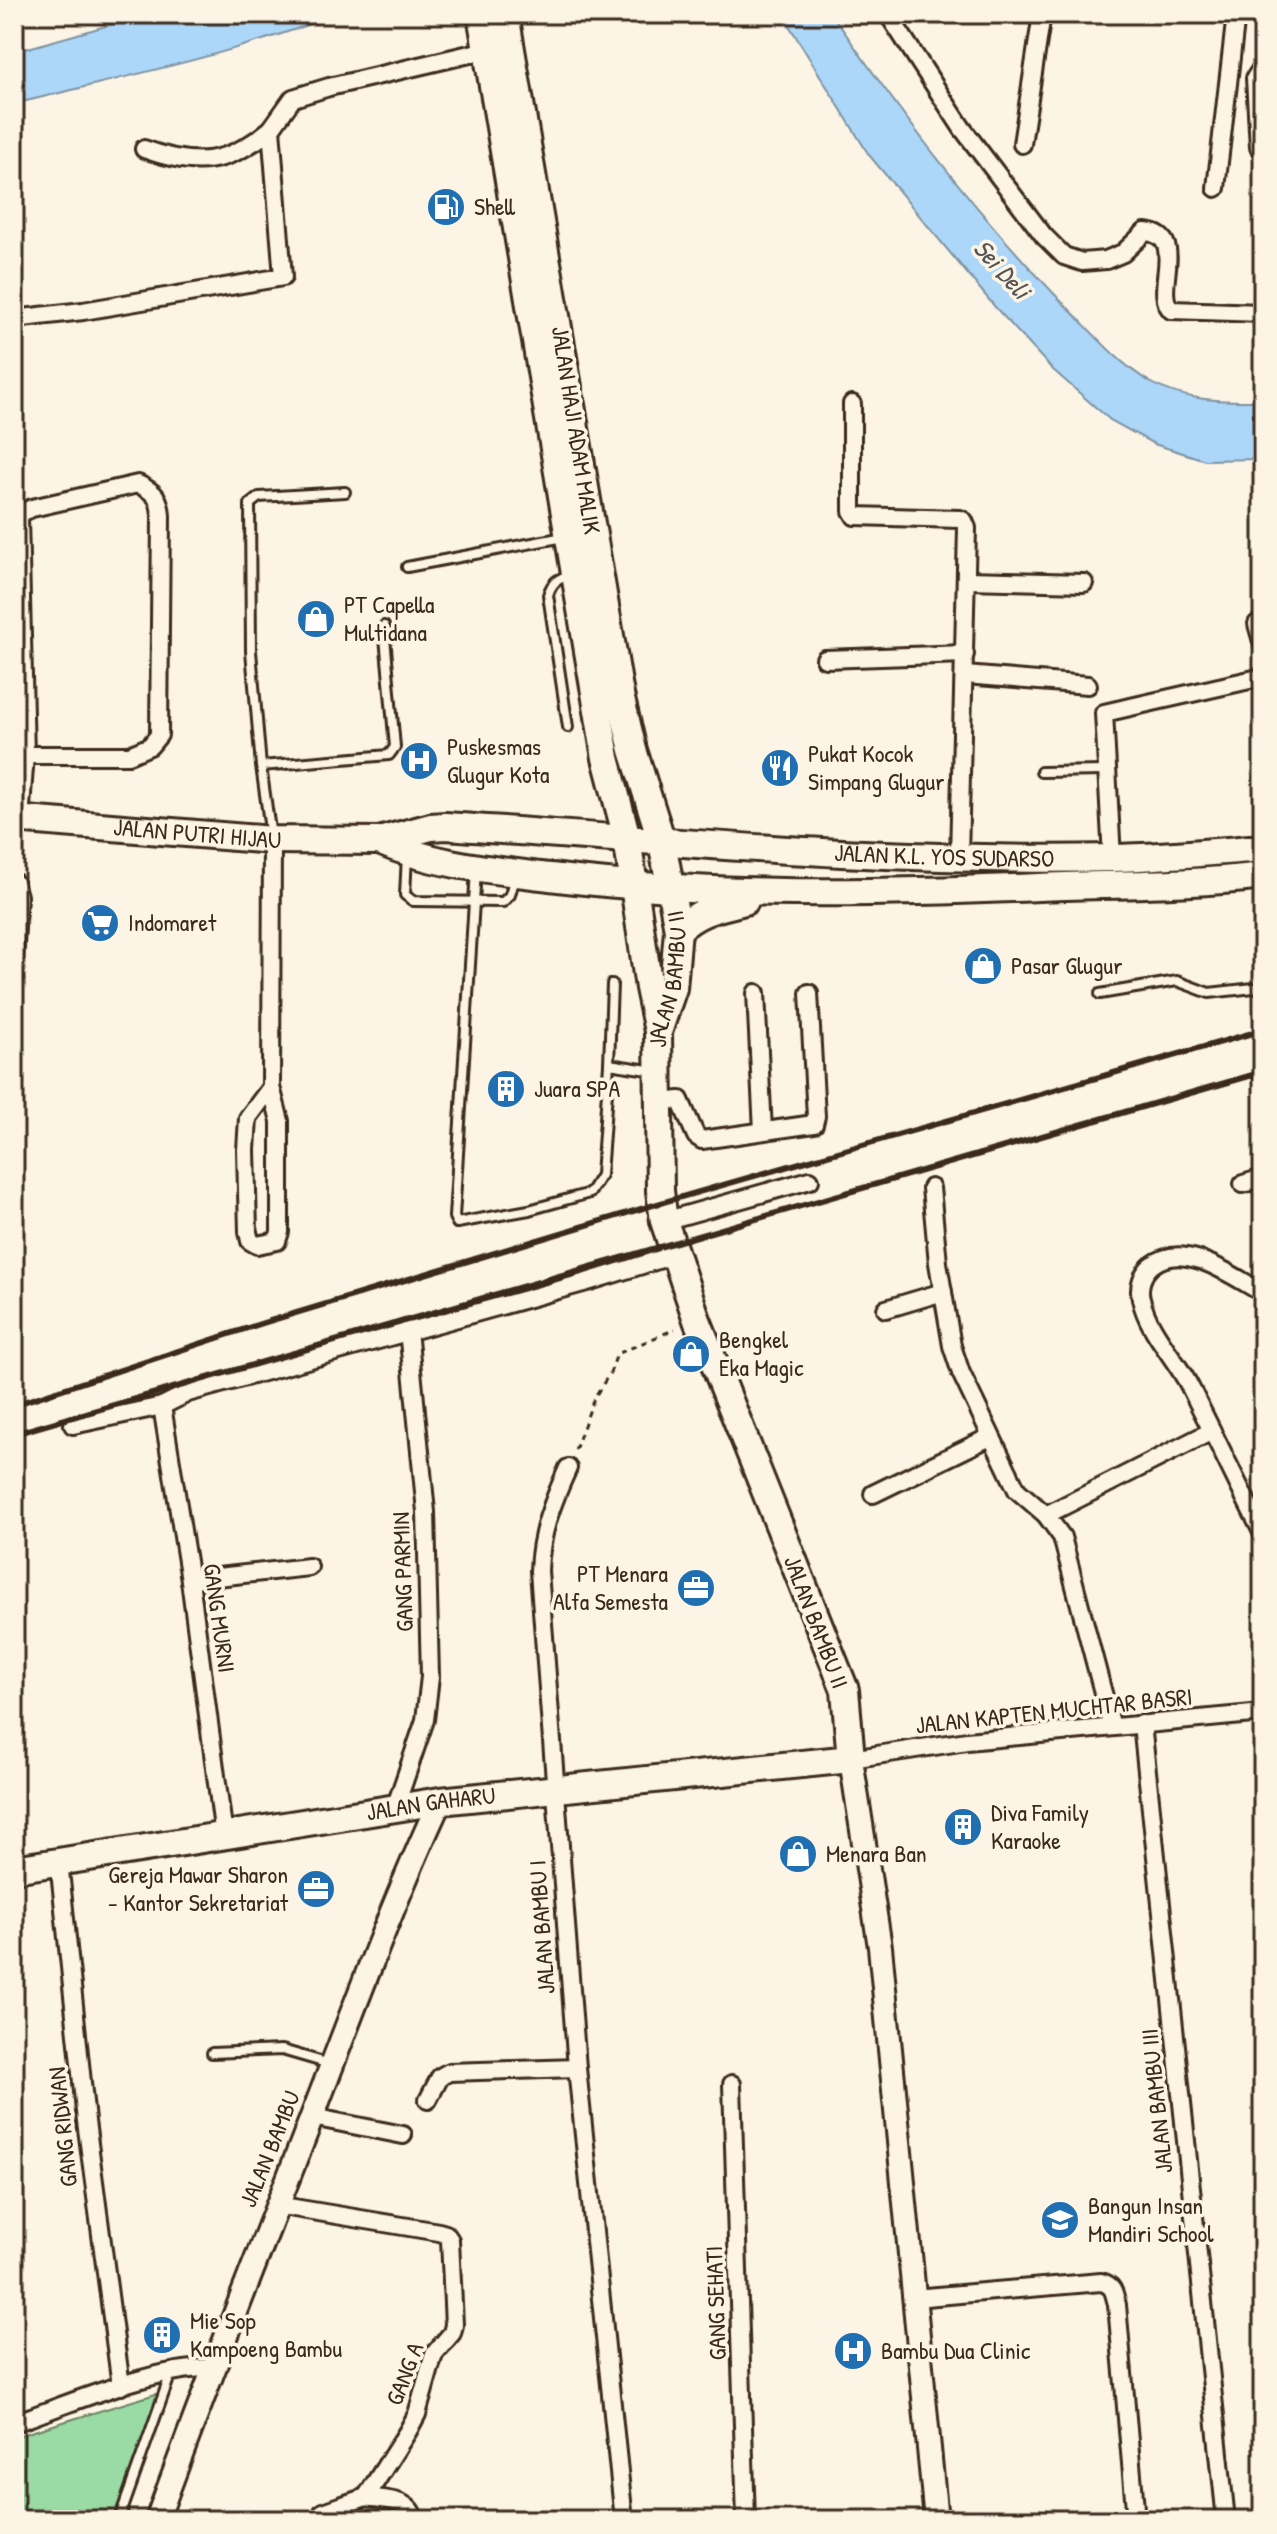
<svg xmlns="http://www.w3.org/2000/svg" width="1277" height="2534" viewBox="0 0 1277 2534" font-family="'Patrick Hand',sans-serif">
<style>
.green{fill:#9adaa4;stroke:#6a8261;stroke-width:2}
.water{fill:#acd7f8;stroke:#7f92a1;stroke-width:2}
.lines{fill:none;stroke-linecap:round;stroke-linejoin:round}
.lane-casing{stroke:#3b2a1e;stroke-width:14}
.street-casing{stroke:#3b2a1e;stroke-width:22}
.secondary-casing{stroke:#3b2a1e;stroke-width:28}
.primary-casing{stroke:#3b2a1e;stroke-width:32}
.path{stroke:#3b2a1e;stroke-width:3;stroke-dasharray:6 6;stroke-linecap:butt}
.lane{stroke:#fcf5e5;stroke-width:8}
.street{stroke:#fcf5e5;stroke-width:16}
.secondary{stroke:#fcf5e5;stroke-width:22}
.primary{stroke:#fcf5e5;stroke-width:26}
.rail{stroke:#3b2a1e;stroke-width:6}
.labels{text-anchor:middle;stroke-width:7;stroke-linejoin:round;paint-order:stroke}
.poi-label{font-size:24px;fill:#3b2a1e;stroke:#fcf5e5;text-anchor:start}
.street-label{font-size:24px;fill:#3b2a1e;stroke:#fcf5e5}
.water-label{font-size:26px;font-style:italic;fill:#575554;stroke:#fcf5e5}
</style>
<rect width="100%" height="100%" fill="#fcf5e5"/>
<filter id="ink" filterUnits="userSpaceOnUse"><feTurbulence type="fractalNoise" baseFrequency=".0125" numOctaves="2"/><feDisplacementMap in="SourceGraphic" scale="16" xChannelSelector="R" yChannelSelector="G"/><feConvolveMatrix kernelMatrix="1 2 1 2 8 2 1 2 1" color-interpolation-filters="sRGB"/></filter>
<g filter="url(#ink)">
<polygon class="green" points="162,2392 112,2520 14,2520 14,2437"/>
<g class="water">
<path d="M148 14H337C233 55 122 77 14 104V52Z"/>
<path d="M782 14H832C903 118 980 219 1069 309 1094 334 1119 364 1150 382 1185 402 1224 401 1263 401V459L1205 460 1154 444 1110 420 1051 368 995 307 869 155Z"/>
</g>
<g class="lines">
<defs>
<g id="lane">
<polyline points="407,567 564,537"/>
<path d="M568 727 548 595C552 582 558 578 572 575"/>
<polyline points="261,766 251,651 250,504 259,497 345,492"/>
<polyline points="1041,772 1106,771"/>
<polyline points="271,837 261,766 389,755 395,747 384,626"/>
<polyline points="407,855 405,895 413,901 503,902 510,895 515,876"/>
<polyline points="476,870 454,1217 457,1223 529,1210 590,1193 601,1175 609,1064 655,1071"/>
<polyline points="1100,994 1177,981 1209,993 1263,987"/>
<polyline points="609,1064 612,984"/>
<polyline points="212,2053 282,2050 330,2064"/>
<polyline points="119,2520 171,2373"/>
</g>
<g id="street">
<path d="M888 14 962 128 1044 236 1064 256 1082 262 1106 260 1123 253 1145 232C1189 235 1152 290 1171 310L1263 313"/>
<polyline points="1022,144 1042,14"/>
<polyline points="1259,147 1255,78 1263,66"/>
<path d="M144 149C196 168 228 165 271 129"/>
<polyline points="1216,188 1236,14"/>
<polyline points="14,319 83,311 283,277 271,129 293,98 329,87 487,50"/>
<polyline points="852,404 852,511 855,516 960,519 964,521 967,528 959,857"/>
<polyline points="967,580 1084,583"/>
<polyline points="1257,624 1263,645"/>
<polyline points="825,659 965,654"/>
<polyline points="965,675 1088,685"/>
<path d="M14 754 25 755H129L150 746 159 735 161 516C160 498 155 492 138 484L32 508 21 513 19 519 25 755 20 820"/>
<polyline points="1112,858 1104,713 1263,677"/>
<polyline points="14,882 18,896 14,958"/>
<polyline points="756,993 763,1131"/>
<polyline points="271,1087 248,1118 246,1150 248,1232 250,1241 257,1245 277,1241 280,1232 280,1121 271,1087 272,840"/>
<polyline points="660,1102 680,1100 696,1136 702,1140 814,1124 816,1116 809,993"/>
<polyline points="1243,1184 1263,1178"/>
<polyline points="931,1188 938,1263 952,1346 961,1373 1017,1490 1046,1515 1062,1537 1112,1727"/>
<polyline points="664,1221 810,1180"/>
<path d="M1263 1293C1233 1277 1184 1238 1151 1266 1142 1274 1138 1287 1141 1299 1148 1331 1174 1356 1189 1385 1214 1434 1238 1485 1263 1534"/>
<polyline points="886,1309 943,1292"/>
<polyline points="162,1406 190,1580 224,1836"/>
<polyline points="73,1425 162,1406 188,1393 587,1282 674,1255"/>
<path d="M568 1468C553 1501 540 1533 539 1571L577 2068 624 2520"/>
<polyline points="873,1494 990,1437"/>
<polyline points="1046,1515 1210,1432"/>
<polyline points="190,1580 309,1567"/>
<polyline points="1142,1724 1226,2520"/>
<polyline points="851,1759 967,1741 1263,1713"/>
<polyline points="395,1808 425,1720 430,1677 426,1512 408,1330"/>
<polyline points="59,1861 86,2121 121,2386"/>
<polyline points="732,2084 746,2520"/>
<polyline points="428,2100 440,2077 449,2072 577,2068"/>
<polyline points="312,2117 403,2135"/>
<polyline points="276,2205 439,2232 446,2234 450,2240 454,2325 452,2333 434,2354 417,2414 408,2431 366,2497 323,2512 320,2520"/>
<path d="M914 2298 1101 2282C1114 2285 1114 2293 1117 2305L1136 2520"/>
<path d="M14 2423C69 2404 156 2366 213 2368"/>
<path d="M366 2497C384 2500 411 2498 414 2520"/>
</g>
<g id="secondary">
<polyline points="851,1759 880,1947 936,2520"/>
<path d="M157 2520C206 2385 260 2251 312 2117 353 2011 392 1904 440 1801"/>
</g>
<g id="primary">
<polyline points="481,14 606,758 627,838 649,988 658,1031"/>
<path id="s1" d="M14 819 272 840 379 841 431 827 445 826C667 841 889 863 1112 858 1162 857 1213 852 1263 848"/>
<path d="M379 841C433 865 493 870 550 877 713 897 876 894 1039 887 1114 884 1189 885 1263 876"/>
<path d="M678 930C699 910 718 908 745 901"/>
<path id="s2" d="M14 1869 440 1801 851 1759 845 1690 697 1320 664 1221 660 1191 658 1032 673 988 678 930 662 842 633 750 620 695 505 14"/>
</g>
</defs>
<use href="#lane" class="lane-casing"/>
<use href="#street" class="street-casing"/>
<use href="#secondary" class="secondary-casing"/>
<use href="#primary" class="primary-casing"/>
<polyline class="path" points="575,1450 594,1398 610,1373 617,1354 675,1329"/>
<use href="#lane" class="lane"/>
<use href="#street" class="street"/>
<use href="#secondary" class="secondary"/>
<use href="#primary" class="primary"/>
<g class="rail">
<polyline points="14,1405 263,1323 657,1204 1263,1030"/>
<polyline points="14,1434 1263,1072"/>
</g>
</g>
</g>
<defs>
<symbol id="fuel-disc" viewBox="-11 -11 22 22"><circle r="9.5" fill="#1f6fb2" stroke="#fcf5e5"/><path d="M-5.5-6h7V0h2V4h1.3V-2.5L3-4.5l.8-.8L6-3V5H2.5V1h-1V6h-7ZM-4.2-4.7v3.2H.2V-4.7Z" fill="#fff"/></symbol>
<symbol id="shop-disc" viewBox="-11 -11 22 22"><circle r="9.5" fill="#1f6fb2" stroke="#fcf5e5"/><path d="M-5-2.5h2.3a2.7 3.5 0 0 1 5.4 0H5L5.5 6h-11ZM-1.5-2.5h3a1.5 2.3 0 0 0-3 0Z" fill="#fff"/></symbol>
<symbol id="hospital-disc" viewBox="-11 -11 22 22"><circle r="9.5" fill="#1f6fb2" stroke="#fcf5e5"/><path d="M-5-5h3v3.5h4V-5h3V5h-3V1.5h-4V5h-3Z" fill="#fff"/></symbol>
<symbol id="restaurant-disc" viewBox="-11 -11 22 22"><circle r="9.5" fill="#1f6fb2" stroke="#fcf5e5"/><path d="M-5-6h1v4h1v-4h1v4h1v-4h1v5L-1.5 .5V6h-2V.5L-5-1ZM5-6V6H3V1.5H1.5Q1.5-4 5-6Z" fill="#fff"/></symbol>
<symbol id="supermarket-disc" viewBox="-11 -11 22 22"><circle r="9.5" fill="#1f6fb2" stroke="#fcf5e5"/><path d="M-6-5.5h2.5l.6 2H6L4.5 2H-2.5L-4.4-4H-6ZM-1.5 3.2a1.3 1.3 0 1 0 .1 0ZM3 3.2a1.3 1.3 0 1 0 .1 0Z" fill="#fff"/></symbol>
<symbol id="building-disc" viewBox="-11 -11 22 22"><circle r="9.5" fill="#1f6fb2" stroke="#fcf5e5"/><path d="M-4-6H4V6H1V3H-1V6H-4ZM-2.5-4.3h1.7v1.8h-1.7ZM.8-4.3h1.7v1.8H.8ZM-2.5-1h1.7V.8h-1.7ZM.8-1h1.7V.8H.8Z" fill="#fff"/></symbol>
<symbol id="office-disc" viewBox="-11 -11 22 22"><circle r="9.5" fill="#1f6fb2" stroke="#fcf5e5"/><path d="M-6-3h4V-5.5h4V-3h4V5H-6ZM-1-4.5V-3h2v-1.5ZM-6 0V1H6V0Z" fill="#fff"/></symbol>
<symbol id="school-disc" viewBox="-11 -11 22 22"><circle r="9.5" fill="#1f6fb2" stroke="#fcf5e5"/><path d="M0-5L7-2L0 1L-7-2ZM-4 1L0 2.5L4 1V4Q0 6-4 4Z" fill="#fff"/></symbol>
</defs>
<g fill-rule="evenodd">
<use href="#fuel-disc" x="424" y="185" width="44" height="44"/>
<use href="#shop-disc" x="294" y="597" width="44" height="44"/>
<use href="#hospital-disc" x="397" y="739" width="44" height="44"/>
<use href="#restaurant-disc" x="758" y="746" width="44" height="44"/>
<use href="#supermarket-disc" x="78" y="901" width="44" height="44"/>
<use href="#shop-disc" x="961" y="944" width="44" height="44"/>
<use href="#building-disc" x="484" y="1067" width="44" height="44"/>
<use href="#shop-disc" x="669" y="1332" width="44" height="44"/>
<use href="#office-disc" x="674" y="1566" width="44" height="44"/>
<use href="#building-disc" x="941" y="1805" width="44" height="44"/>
<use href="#shop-disc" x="776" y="1832" width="44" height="44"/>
<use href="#office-disc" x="294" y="1867" width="44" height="44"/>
<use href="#school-disc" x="1038" y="2198" width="44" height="44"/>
<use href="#building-disc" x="140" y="2313" width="44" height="44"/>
<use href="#hospital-disc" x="831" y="2329" width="44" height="44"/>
</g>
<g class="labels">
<g class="poi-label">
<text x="474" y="215">Shell</text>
<text x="344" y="613">PT Capella<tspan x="344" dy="28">Multidana</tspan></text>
<text x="447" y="755">Puskesmas<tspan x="447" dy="28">Glugur Kota</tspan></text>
<text x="808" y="762">Pukat Kocok<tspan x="808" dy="28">Simpang Glugur</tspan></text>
<text x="128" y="931">Indomaret</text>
<text x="1011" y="974">Pasar Glugur</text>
<text x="534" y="1097">Juara SPA</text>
<text x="719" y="1348">Bengkel<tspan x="719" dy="28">Eka Magic</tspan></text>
<text x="668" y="1582" text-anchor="end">PT Menara<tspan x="668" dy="28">Alfa Semesta</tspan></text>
<text x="991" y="1821">Diva Family<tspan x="991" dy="28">Karaoke</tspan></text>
<text x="826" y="1862">Menara Ban</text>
<text x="288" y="1883" text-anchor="end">Gereja Mawar Sharon<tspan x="288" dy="28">- Kantor Sekretariat</tspan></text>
<text x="1088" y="2214">Bangun Insan<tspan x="1088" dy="28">Mandiri School</tspan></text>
<text x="190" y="2329">Mie Sop<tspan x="190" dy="28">Kampoeng Bambu</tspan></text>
<text x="881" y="2359">Bambu Dua Clinic</text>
</g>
<g class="street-label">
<text transform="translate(576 430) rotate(81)" y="8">JALAN HAJI ADAM MALIK</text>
<text dy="8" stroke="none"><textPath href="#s1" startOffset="184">JALAN PUTRI HIJAU</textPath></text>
<text dy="8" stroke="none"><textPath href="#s1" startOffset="934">JALAN K.L. YOS SUDARSO</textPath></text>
<text dy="8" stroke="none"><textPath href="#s2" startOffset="1660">JALAN BAMBU II</textPath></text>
<text transform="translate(403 1572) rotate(-92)" y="8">GANG PARMIN</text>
<text transform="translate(219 1618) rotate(82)" y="8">GANG MURNI</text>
<text transform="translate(816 1622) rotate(69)" y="8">JALAN BAMBU II</text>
<text transform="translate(1054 1711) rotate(-6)" y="8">JALAN KAPTEN MUCHTAR BASRI</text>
<text dy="8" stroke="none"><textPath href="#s2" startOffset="422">JALAN GAHARU</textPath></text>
<text transform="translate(542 1927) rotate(-94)" y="8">JALAN BAMBU I</text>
<text transform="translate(1157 2101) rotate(-96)" y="8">JALAN BAMBU III</text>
<text transform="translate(63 2127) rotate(-96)" y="8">GANG RIDWAN</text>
<text transform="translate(270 2149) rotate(-68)" y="8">JALAN BAMBU</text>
<text transform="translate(716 2303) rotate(-92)" y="8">GANG SEHATI</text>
<text transform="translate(405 2374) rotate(-69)" y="8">GANG A</text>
</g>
<g class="water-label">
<text transform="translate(1002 269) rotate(48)" y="9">Sei Deli</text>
</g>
</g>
<rect width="1277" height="2534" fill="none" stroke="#fcf5e5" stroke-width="48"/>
<rect x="24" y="24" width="1229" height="2486" fill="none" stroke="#3b2a1e" stroke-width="3" filter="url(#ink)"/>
</svg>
